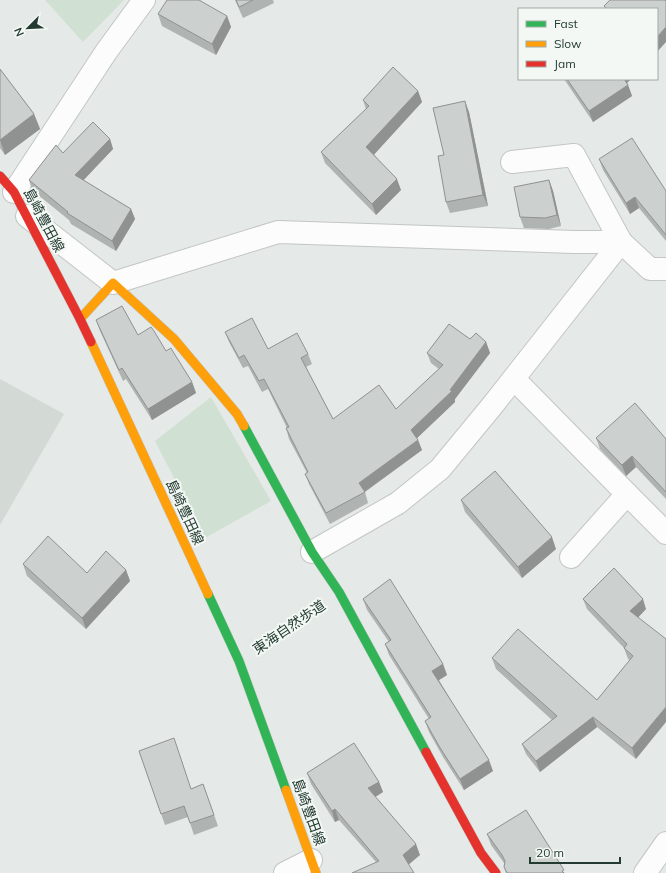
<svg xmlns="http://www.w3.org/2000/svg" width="666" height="873" viewBox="0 0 666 873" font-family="Mulish,'Noto Sans JP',sans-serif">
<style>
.built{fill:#d3dad6}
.green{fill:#d0e1d3}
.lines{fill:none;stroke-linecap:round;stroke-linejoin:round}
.street-casing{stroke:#c2c6c4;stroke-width:24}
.fast-casing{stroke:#c0c7c4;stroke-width:10}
.slow-casing{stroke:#c0c7c4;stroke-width:10}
.jam-casing{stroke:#c0c7c4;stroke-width:10}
.path{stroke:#c2c9c5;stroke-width:2.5;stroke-dasharray:2 3;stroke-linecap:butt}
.street{stroke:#fbfcfb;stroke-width:22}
.fast{stroke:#30b455;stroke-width:9}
.slow{stroke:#ff9f0a;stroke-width:9}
.jam{stroke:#e5322d;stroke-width:9}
.wall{fill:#afb3b1}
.shaded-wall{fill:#8f9290}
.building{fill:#ccd0ce;stroke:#8f9290}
.labels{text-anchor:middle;stroke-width:4;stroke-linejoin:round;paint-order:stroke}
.street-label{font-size:14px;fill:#243b32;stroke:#f3f8f5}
</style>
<rect width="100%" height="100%" fill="#e5e9e7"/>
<polygon class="built" points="0,379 64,414 0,525"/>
<g class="green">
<polygon points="45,0 124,0 83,42"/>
<polygon points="211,397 271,501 205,538 155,441"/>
</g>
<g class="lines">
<defs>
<g id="street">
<polyline points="512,162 574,155 621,242 650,269 666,269"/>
<polyline points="14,192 106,52 144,0"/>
<polyline points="27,216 113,283 278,232 574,242 621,242"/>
<polyline points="514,379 627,494"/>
<polyline points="312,552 398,503 440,469 492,406 621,242"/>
<polyline points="571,557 627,494 666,533"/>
<polyline points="285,873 311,860"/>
<polyline points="645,873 666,843"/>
</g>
<g id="fast">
<polyline points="244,426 312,552 339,592 426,752"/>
<polyline points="208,594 239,661 286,790"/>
</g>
<g id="slow">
<polyline points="80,319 113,283 174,339 237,414 244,426"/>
<polyline points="91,342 208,594"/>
<polyline points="286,790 316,873"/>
</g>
<g id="jam">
<polyline points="0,176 14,192 80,319 91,342"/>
<polyline points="426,752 481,853 496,873"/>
</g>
</defs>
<use href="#street" class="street-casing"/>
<use href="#fast" class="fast-casing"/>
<use href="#slow" class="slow-casing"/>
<use href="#jam" class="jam-casing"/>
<polyline class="path" points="260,646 317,607"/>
<use href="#street" class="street"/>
<use href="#fast" class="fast"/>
<use href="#slow" class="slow"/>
<use href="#jam" class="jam"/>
</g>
<g class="wall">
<polygon points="235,0 273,0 274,3 243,18"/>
<polygon points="158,14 227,16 231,27 216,55 162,26"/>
<polygon points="0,69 34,114 40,129 5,155 0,148"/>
<polygon points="564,79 631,79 627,83 628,85 632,96 593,122"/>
<polygon points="418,91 422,102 374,154 401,190 376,215 325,163 321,152 366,109 363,100"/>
<polygon points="469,112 488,206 450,213 446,202 444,155"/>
<polygon points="110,139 113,149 83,180 131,209 135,219 116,251 71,224 69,220 32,190 29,180 63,153"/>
<polygon points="599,159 666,191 666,241 639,208 630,214 603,170"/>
<polygon points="549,180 553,191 561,226 549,229 524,228 520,217"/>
<polygon points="96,320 138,335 166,351 192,382 196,393 152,420 126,379 123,381 100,331"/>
<polygon points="225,332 268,349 308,354 312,364 306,367 333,419 396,409 439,369 431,363 427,353 470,339 486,342 490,353 455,399 455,402 417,438 418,440 422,450 365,492 368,503 330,524 309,484 305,474 307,473 289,439 286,428 287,428 268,389 262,392 248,366 243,368 229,342"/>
<polygon points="596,438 666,439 666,499 636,467 626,476 600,449"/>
<polygon points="461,500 556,549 522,578 465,512"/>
<polygon points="23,564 87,573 126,570 130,581 86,629 27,576"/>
<polygon points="363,599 443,664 447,675 439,680 493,771 464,790 443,757 429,732 425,721 429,719 389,655 385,644 389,642 367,610"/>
<polygon points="583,599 646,609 638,617 636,759 597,727 540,772 526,754 522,744 552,720 496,669 492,658 597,700 630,660 628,659 624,648 587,609"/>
<polygon points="139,751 191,789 203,784 218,826 194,835 188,817 165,825"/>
<polygon points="307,773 379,782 383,792 375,797 420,855 376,862 339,820 335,822 311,784"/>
<polygon points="487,834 565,873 506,873 504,867 504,863 491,845"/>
</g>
<g class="shaded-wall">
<polygon points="227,16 231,27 216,55 212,44"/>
<polygon points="666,27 666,42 657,52 657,37"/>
<polygon points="623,79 631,79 625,85"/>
<polygon points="628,85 632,96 593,122 589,111"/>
<polygon points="418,91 422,102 371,158 366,147"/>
<polygon points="465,101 469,112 488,206 483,195"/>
<polygon points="34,114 40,129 5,155 0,140"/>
<polygon points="110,139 113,149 79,185 75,175"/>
<polygon points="397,179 401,190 376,215 372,204"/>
<polygon points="549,180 553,191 561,226 557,215"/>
<polygon points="635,197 639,208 630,214 626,203"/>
<polygon points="131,209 135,219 116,251 112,241"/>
<polygon points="486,342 490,353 455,399 455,402 415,440 411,430 450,390"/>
<polygon points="192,382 196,393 152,420 148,409"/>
<polygon points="418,440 422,450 363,493 359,483"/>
<polygon points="632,456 636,467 626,476 622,465"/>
<polygon points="552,537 556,549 522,578 518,567"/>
<polygon points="126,570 130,581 86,629 82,618"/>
<polygon points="643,599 646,609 634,622 630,611"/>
<polygon points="443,664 447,675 436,682 432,671"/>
<polygon points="666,707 666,722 636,759 632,748"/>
<polygon points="593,717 597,727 540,772 536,761"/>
<polygon points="489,760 493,771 464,790 460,779"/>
<polygon points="379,782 383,792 372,799 368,788"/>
<polygon points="335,809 339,820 335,822 332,811"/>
<polygon points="416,844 420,855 407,866 403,855"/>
</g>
<g class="building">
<polygon points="167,0 199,0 227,16 212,44 158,14"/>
<polygon points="236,0 253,0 239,7"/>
<polygon points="610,0 665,0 666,1 666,27 657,37 657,9 607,9 604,6"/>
<polygon points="393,67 418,91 366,147 397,179 372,204 321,152 369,106 363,100"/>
<polygon points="0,69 34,114 0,140"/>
<polygon points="567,79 624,79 628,85 589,111"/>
<polygon points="465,101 483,195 446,202 438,156 444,155 433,108"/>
<polygon points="93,122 110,139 75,175 131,209 112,241 67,213 68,212 29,180 56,145 63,153"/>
<polygon points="632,138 666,191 666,235 635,197 626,203 599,159"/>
<polygon points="549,180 557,215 545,218 520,217 514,187"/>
<polygon points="122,306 138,335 151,327 154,331 166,351 171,348 172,350 192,382 148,409 122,368 119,370 96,320"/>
<polygon points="252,318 268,349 297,333 308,354 301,358 333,419 379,385 396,409 443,365 427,353 449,324 470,339 476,333 486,342 450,390 452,391 411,430 418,440 359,483 365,492 326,513 305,474 308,472 286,428 289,427 264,379 259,381 244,355 239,358 225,332"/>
<polygon points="635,403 666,439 666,492 632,456 622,465 596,438"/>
<polygon points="495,471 552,537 518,567 461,500"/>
<polygon points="48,536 87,573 106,551 126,570 82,618 23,564"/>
<polygon points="614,568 643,599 630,611 666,639 666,707 632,748 593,717 536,761 522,744 557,716 492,658 518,629 597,700 633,656 624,648 627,644 583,599"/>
<polygon points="390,579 443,664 432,671 489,760 460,779 439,746 425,721 431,717 385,644 391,640 363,599"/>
<polygon points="174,738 191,789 203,784 214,815 190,823 184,806 161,814 139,751"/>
<polygon points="354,743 379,782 368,788 416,844 403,855 414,873 352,873 379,861 335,809 332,811 307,773"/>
<polygon points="526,810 564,870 562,871 564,873 507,873 504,867 505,861 502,855 487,834"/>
</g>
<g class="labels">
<g class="street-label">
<text transform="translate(44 220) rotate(62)" y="5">島崎豊田線</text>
<text transform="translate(185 512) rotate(65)" y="5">島崎豊田線</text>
<text transform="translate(289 627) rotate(-34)" y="5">東海自然歩道</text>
<text transform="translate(309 812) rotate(70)" y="5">島崎豊田線</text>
</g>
</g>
<rect x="518" y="8" width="140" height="72" fill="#f3f8f5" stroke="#a0aca7"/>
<rect x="526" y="21" width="20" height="6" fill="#30b455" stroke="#a0aca7"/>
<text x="554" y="28" font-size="12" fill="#243b32">Fast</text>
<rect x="526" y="41" width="20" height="6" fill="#ff9f0a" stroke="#a0aca7"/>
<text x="554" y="48" font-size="12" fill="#243b32">Slow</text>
<rect x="526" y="61" width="20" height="6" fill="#e5322d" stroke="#a0aca7"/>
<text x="554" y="68" font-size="12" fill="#243b32">Jam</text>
<g transform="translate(28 28) rotate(246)" stroke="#f3f8f5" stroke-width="3" paint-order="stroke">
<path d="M0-3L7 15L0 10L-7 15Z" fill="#243b32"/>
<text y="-6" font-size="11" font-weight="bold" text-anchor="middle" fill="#243b32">N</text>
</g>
<path d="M530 857v6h90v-6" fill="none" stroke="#243b32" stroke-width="2"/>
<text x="536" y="857" font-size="12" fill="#243b32" stroke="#f3f8f5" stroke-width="3" paint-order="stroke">20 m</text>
</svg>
